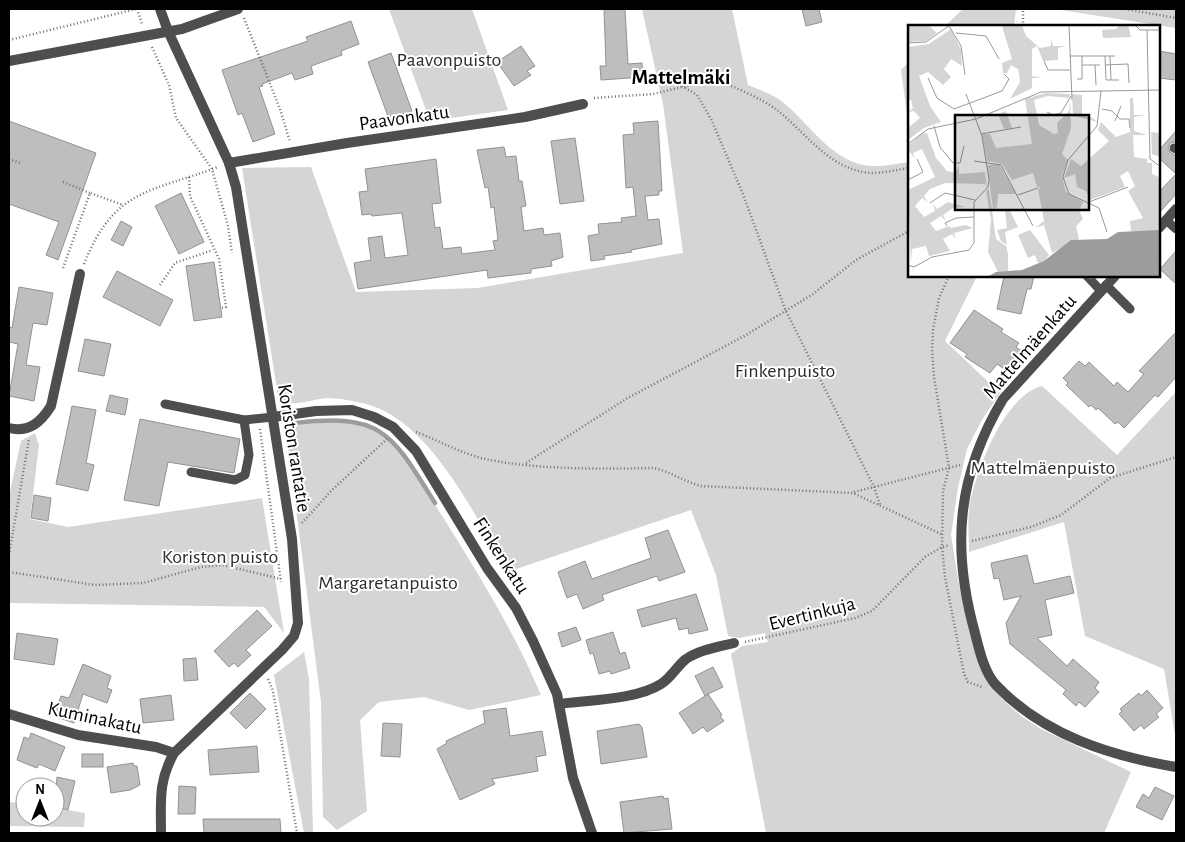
<svg xmlns="http://www.w3.org/2000/svg" width="1185" height="842" viewBox="0 0 1185 842" font-family="'Alegreya Sans',sans-serif">
<style>
.green{fill:#d5d5d5}
.lines{fill:none;stroke-linecap:round;stroke-linejoin:round}
.stream{stroke:#9c9c9c;stroke-width:4.5}
.building{fill:#bebebe;stroke:#929292}
.path{stroke:#707070;stroke-width:2.5;stroke-dasharray:1 2.5;stroke-linecap:butt}
.service{stroke:#4e4e4e;stroke-width:9}
.minor{stroke:#4e4e4e;stroke-width:10}
.tertiary{stroke:#4e4e4e;stroke-width:10}
.labels{text-anchor:middle;stroke-width:4;stroke-linejoin:round;paint-order:stroke}
.park-label{font-size:20px;fill:#2c2c2c;stroke:#fff}
.street-label{font-size:20px;fill:#000;stroke:#fff}
.neighbourhood-label{font-size:21px;font-weight:bold;fill:#000;stroke:#fff}
.inset-river{fill:none;stroke:#9c9c9c;stroke-width:2.5}
.inset-road{fill:none;stroke:#999;stroke-width:1}
.view{fill:#000;fill-opacity:0.15;stroke:#000;stroke-width:2.5}
.inset-edge{fill:none;stroke:#000;stroke-width:2.5}
</style>
<rect width="100%" height="100%" fill="#fff"/>
<g class="green">
<polygon points="389,9 472,9 508,110 430,121"/>
<path d="M642 9H732L748 85C761 90 774 95 785 104 810 125 829 157 863 165 878 168 894 164 909 162V276H977L945 341 1000 393 982 420 967 449 958 488 951 535 959 585 977 655 987 680 1002 699 1021 716 1041 729 1131 772 1104 833H766L731 654 742 646 768 642 765 633 739 638 728 636 716 575 691 510 507 572C477 518 428 416 362 403 352 401 339 398 328 398 310 399 292 410 278 396L242 168 311 167 356 292 477 288 683 253 663 104Z"/>
<polygon points="963,9 1016,9 1014,26 945,26"/>
<polygon points="1054,9 1171,9 1176,10 1176,28"/>
<polygon points="909,62 909,128 901,70"/>
<path d="M1042 386 1117 455 1176 392V741L1164 669 1085 636 1064 522 969 552C969 536 967 518 970 502 978 467 1004 396 1042 386Z"/>
<path d="M336 421C356 421 369 423 385 436 405 453 418 479 432 500 472 563 512 627 541 695L469 710 424 697 379 702 360 720 367 811 337 830 323 817 321 702 287 439 289 429 303 424Z"/>
<polygon points="35,433 39,445 30,519 68,527 262,498 284,633 264,607 9,603 9,496 21,441"/>
<polygon points="304,652 309,679 313,833 304,833 274,675"/>
<polygon points="9,802 25,804 25,817 55,817 55,808 85,813 84,827 9,826"/>
</g>
<g class="lines">
<path class="stream" d="M296 423C383 413 391 433 435 503"/>
</g>
<g class="building">
<polygon points="604,9 625,9 628,64 642,63 643,77 601,80 600,66 606,66"/>
<polygon points="802,9 819,9 822,22 806,26"/>
<polygon points="351,21 359,44 341,51 342,55 311,66 313,74 295,80 292,73 262,84 263,86 259,87 275,134 253,142 242,113 238,115 222,70 308,41 306,37"/>
<polygon points="521,46 535,66 527,71 531,75 514,86 497,62"/>
<polygon points="1159,51 1176,54 1176,80 1159,78"/>
<polygon points="391,53 412,111 389,119 368,62"/>
<polygon points="9,121 96,153 58,260 46,255 59,222 9,204"/>
<polygon points="658,121 662,191 659,191 659,195 645,196 648,220 659,219 662,244 631,250 632,252 604,256 605,259 591,261 588,236 599,234 598,224 622,222 621,218 636,216 633,187 626,188 623,135 634,134 633,123"/>
<polygon points="1176,131 1176,142 1170,143 1168,148 1171,153 1176,155 1176,194 1159,213 1159,192 1176,174 1159,158 1159,150"/>
<polygon points="575,138 584,201 560,204 551,141"/>
<polygon points="504,147 506,157 516,156 519,181 522,181 526,206 521,207 524,231 543,228 544,235 560,233 563,257 551,261 552,266 531,269 531,273 488,278 487,270 358,289 354,263 371,260 368,238 382,236 385,258 408,255 402,213 372,216 371,214 362,215 359,192 368,191 365,169 436,159 441,203 432,204 435,228 440,227 443,249 461,247 462,254 495,250 493,241 498,240 494,207 491,208 488,187 485,188 477,150"/>
<polygon points="181,193 204,242 179,254 155,206"/>
<polygon points="121,221 132,227 123,246 111,240"/>
<polygon points="1176,251 1176,284 1160,269"/>
<polygon points="214,262 222,317 194,321 186,266"/>
<polygon points="117,271 173,300 160,326 103,297"/>
<polygon points="1004,276 1034,276 1031,289 1027,289 1021,314 997,309"/>
<polygon points="19,287 53,293 47,325 33,323 26,365 40,367 34,401 9,396 18,344 9,342 9,327 12,328"/>
<polygon points="974,310 1003,329 1001,332 1019,343 1016,347 1023,352 1010,373 997,364 990,373 965,357 967,354 950,343"/>
<polygon points="1176,332 1176,377 1158,397 1155,395 1124,428 1118,422 1115,424 1098,408 1096,410 1091,405 1089,407 1066,385 1068,383 1063,378 1079,361 1085,366 1089,362 1114,386 1117,382 1128,392 1144,374 1139,371"/>
<polygon points="85,339 111,344 104,376 78,371"/>
<polygon points="110,395 128,399 125,415 106,411"/>
<polygon points="72,406 96,410 86,463 94,465 88,491 56,484"/>
<polygon points="140,419 240,439 234,473 168,462 159,506 124,500"/>
<polygon points="34,495 51,498 48,521 31,518"/>
<polygon points="668,530 685,572 659,581 657,576 602,595 604,600 583,609 577,594 567,598 558,572 585,561 592,579 651,558 645,538"/>
<polygon points="1027,555 1034,584 1070,576 1074,593 1045,600 1052,635 1037,638 1067,666 1073,659 1099,682 1095,688 1099,692 1085,707 1079,702 1076,706 1063,694 1066,690 1010,644 1006,623 1021,596 1004,600 999,578 994,579 991,563"/>
<polygon points="696,594 708,630 689,634 688,628 679,630 676,618 642,627 637,610"/>
<polygon points="257,610 272,626 246,650 251,655 238,667 234,663 229,667 214,651"/>
<polygon points="576,627 581,640 562,647 558,633"/>
<polygon points="613,632 620,654 625,652 630,668 611,674 610,671 599,674 593,653 590,654 586,640"/>
<polygon points="17,633 58,639 54,665 14,659"/>
<polygon points="196,658 198,680 184,681 183,659"/>
<polygon points="83,664 111,676 107,688 112,690 107,703 83,694 74,723 54,716 61,696 69,698"/>
<polygon points="713,667 723,687 708,694 722,715 720,716 724,721 707,732 703,727 693,734 679,713 708,694 705,696 695,676"/>
<polygon points="1147,690 1163,708 1156,714 1159,717 1144,729 1141,725 1134,731 1119,714 1122,711 1120,709 1139,693 1141,696"/>
<polygon points="250,693 266,709 246,729 230,713"/>
<polygon points="171,695 174,720 143,723 140,699"/>
<polygon points="506,708 510,736 542,731 546,755 536,757 538,771 492,779 495,784 460,800 437,749 447,743 446,741 485,723 483,711"/>
<polygon points="383,723 402,724 400,757 381,756"/>
<polygon points="639,724 642,727 647,757 601,764 597,731"/>
<polygon points="31,733 65,747 55,771 39,764 37,768 17,760 24,737 29,739"/>
<polygon points="257,746 259,772 210,775 208,750"/>
<rect x="82" y="754" width="21" height="13"/>
<polygon points="133,763 134,766 137,766 140,785 130,790 111,793 107,767"/>
<polygon points="57,777 75,781 68,810 55,806"/>
<polygon points="179,786 196,787 195,814 178,814"/>
<polygon points="1155,787 1174,796 1162,820 1136,807 1143,794 1149,798"/>
<polygon points="663,796 664,799 668,798 672,829 624,833 620,802"/>
<polygon points="203,819 280,819 281,833 204,833"/>
</g>
<g class="lines">
<g class="path">
<polyline points="137,9 142,24"/>
<polyline points="1125,9 1176,18"/>
<polyline points="244,18 280,109 290,142"/>
<polyline points="1023,26 1023,9"/>
<polyline points="9,40 136,9"/>
<polyline points="152,47 169,85 176,118 212,169 228,226 232,253"/>
<polyline points="682,86 697,95 711,119 743,194 785,309 874,487 880,505"/>
<path d="M594 98 653 94 711 80C729 83 762 99 777 110 805 132 826 165 863 172 878 175 894 170 909 168"/>
<polyline points="9,159 20,163"/>
<polyline points="189,177 190,196 219,259 226,307 221,308"/>
<polyline points="63,182 90,193"/>
<path d="M84 264C114 188 152 192 218 167"/>
<polyline points="63,268 90,193 123,205"/>
<polyline points="949,276 939,298 933,330 932,350 934,377 949,468 943,491 942,547 945,577 964,674 968,682 982,687"/>
<polyline points="160,285 175,263 213,250"/>
<polyline points="260,429 281,582"/>
<path d="M416 432C438 440 458 452 481 458 532 470 601 469 654 468 671 472 685 482 701 486L853 493 941 534"/>
<polyline points="526,463 626,399 746,335 813,294 856,260 909,231"/>
<polyline points="854,492 960,465"/>
<polyline points="302,523 332,490 387,439"/>
<polyline points="972,541 1031,527 1061,515 1110,478 1176,457"/>
<polyline points="9,555 29,439"/>
<polyline points="9,572 95,585 143,583 201,567 223,565 281,579"/>
<polyline points="745,642 855,618 872,611 925,557 942,547 950,545"/>
<polyline points="268,679 273,691 297,833"/>
</g>
<g class="service">
<polyline points="1174,148 1176,149"/>
<polyline points="1166,220 1176,229"/>
<polyline points="1087,276 1101,291"/>
<polyline points="1106,285 1130,309"/>
<polyline points="165,404 244,420 273,417"/>
<polyline points="191,472 235,480 245,475 249,455 244,420"/>
</g>
<g class="minor">
<path d="M160 9 168 31 229 163 236 187 292 539 298 623 294 636 282 650 174 753C158 782 161 801 161 833"/>
<polyline points="229,163 347,143 525,117 583,104"/>
<polyline points="1159,228 1176,209"/>
<path d="M1115 276 1003 399C957 476 951 547 975 633 979 649 984 672 996 685 1043 735 1111 756 1176 767"/>
<polyline points="273,417 316,411 352,410 374,417 393,427 416,451 487,568 516,608 533,641 557,694 573,778 592,833"/>
<path d="M9 428C29 433 41 422 51 406L80 274"/>
<path d="M559 704C588 700 636 700 661 684 671 678 677 666 686 659 699 650 718 647 734 643"/>
<polyline points="9,714 78,735 156,747 174,753"/>
</g>
<polyline class="tertiary" points="9,61 182,29 238,9"/>
</g>
<g class="labels">
<g class="park-label">
<text x="449" y="66">Paavonpuisto</text>
<text x="785" y="377">Finkenpuisto</text>
<text x="1043" y="474">Mattelmäenpuisto</text>
<text x="220" y="563">Koriston puisto</text>
<text x="388" y="589">Margaretanpuisto</text>
</g>
<g class="street-label">
<text transform="translate(404 117) rotate(-8)" y="7">Paavonkatu</text>
<text transform="translate(1029 346) rotate(-49)" y="7">Mattelmäenkatu</text>
<text transform="translate(295 448) rotate(81)" y="7">Koriston rantatie</text>
<text transform="translate(502 555) rotate(57)" y="7">Finkenkatu</text>
<text transform="translate(812 613) rotate(-14)" y="7">Evertinkuja</text>
<text transform="translate(95 717) rotate(12)" y="7">Kuminakatu</text>
</g>
<g class="neighbourhood-label">
<text x="681" y="84">Mattelmäki</text>
</g>
</g>
<g transform="translate(908 25)">
<rect width="252" height="252" fill="#fff"/>
<path d="M0 0H20L29 8 18 16 0 17ZM88 0H114L118 11 132 23 143 21V13L145 21H158L150 23V35L135 36 129 21 124 24V51L135 53H124V63L102 74 112 57 111 49 110 44 103 40 99 48H95L94 38 104 34 94 1ZM212 0H220L223 12 195 13 194 5 208 4ZM43 4 53 25 54 41 43 34 36 44 43 52 35 60 20 47 11 51 22 81 33 97 16 103 0 115V103L12 93 6 86 0 87 5 83 3 75H0V22L21 19ZM138 68 162 69 161 73 140 71 126 75 131 100 146 109 150 108 149 98 161 86 162 74 163 103 154 129 160 135 154 151 158 167 175 177 171 185 175 194 168 201 171 214 144 228 136 200 127 203 136 196 130 164 133 162H129L125 148 104 155 94 139 79 136 74 109H82L88 123 124 119 117 74ZM164 69 174 70V90L184 93 190 97 165 91ZM222 73H225L226 90H239L226 92V106L239 110H225L226 132 239 134V138H244V149L253 153 252 205 243 208 223 206 222 196 235 193 220 166 227 161 220 146 212 151 217 162 182 175 178 166 169 162 167 149 156 153 163 134 173 141 201 116 190 105 193 97 208 112 222 107ZM98 86 104 103 96 104 90 89ZM243 107 252 108V132L244 129ZM19 108 28 133 39 146 48 148 51 139V149L77 147 79 162 77 159 37 158 22 164 16 171 20 177 14 173 7 181 16 192 27 186 25 179 29 184 40 177 57 182 45 183 35 190 38 196 33 191 22 198 28 206 41 201 43 203 57 200 65 203 46 208 48 214 44 209 35 214 42 226 21 231 18 221 4 224 3 238 0 165 27 152 14 124 5 128 7 134 2 127 0 128V121L13 109ZM91 139 108 169H90L89 182 85 184 79 140ZM81 164 88 214 98 221 100 229V246L95 247H90L80 227 83 195 78 166ZM101 184 110 202 97 207 99 220 93 216 89 205 99 203 97 186ZM122 205 141 230 136 236 130 238 127 230 120 233 110 210Z" fill="#d5d5d5"/>
<path d="M252 205V252H79L88 247 114 245 136 236 163 215 199 214 210 207Z" fill="#9c9c9c"/>
<path class="inset-river" d="M181 253 253 234"/>
<path class="inset-road" d="M161 0 164 75M41 1 53 21 57 50M228 1 232 5H253M239 5 242 134 253 142M48 8 78 11 91 34M0 18 18 17 42 0M162 31H207M197 31 198 55H211M202 31 203 55M136 36 140 45H162M174 40H192M187 40 188 60M197 40 220 39 221 58M20 53 29 73 46 84 94 66 101 54 96 49M169 54H174V31M193 66 189 101 160 135 155 152 161 169 191 183 199 207M194 84 204 86 212 94H221L222 103M139 87 145 90 153 88 163 71M207 96 213 81M26 101 32 122 45 138H52L56 121M73 109 113 102M0 119 20 104 68 94 133 67 253 65M66 136 93 140 125 201M0 155 15 147 9 134M110 170 130 163M181 177 220 162M22 178 37 168 67 175M39 201 37 198 48 193 66 192M0 240 6 242 24 232 61 225 66 218V177L80 162 81 155 74 111 58 69"/>
<path class="view" d="M47 90H181V185H47Z"/>
<rect width="252" height="252" class="inset-edge"/>
</g>
<rect width="1185" height="842" fill="none" stroke="#000000" stroke-width="20"/>
<g transform="translate(40 802)"><circle r="24" fill="#ffffff" stroke="#999999"/>
<path d="M0-4L9 19L0 12L-9 19Z" fill="#000000"/>
<text y="-8" font-size="14" font-weight="bold" text-anchor="middle" fill="#000000">N</text>
</g>
</svg>
